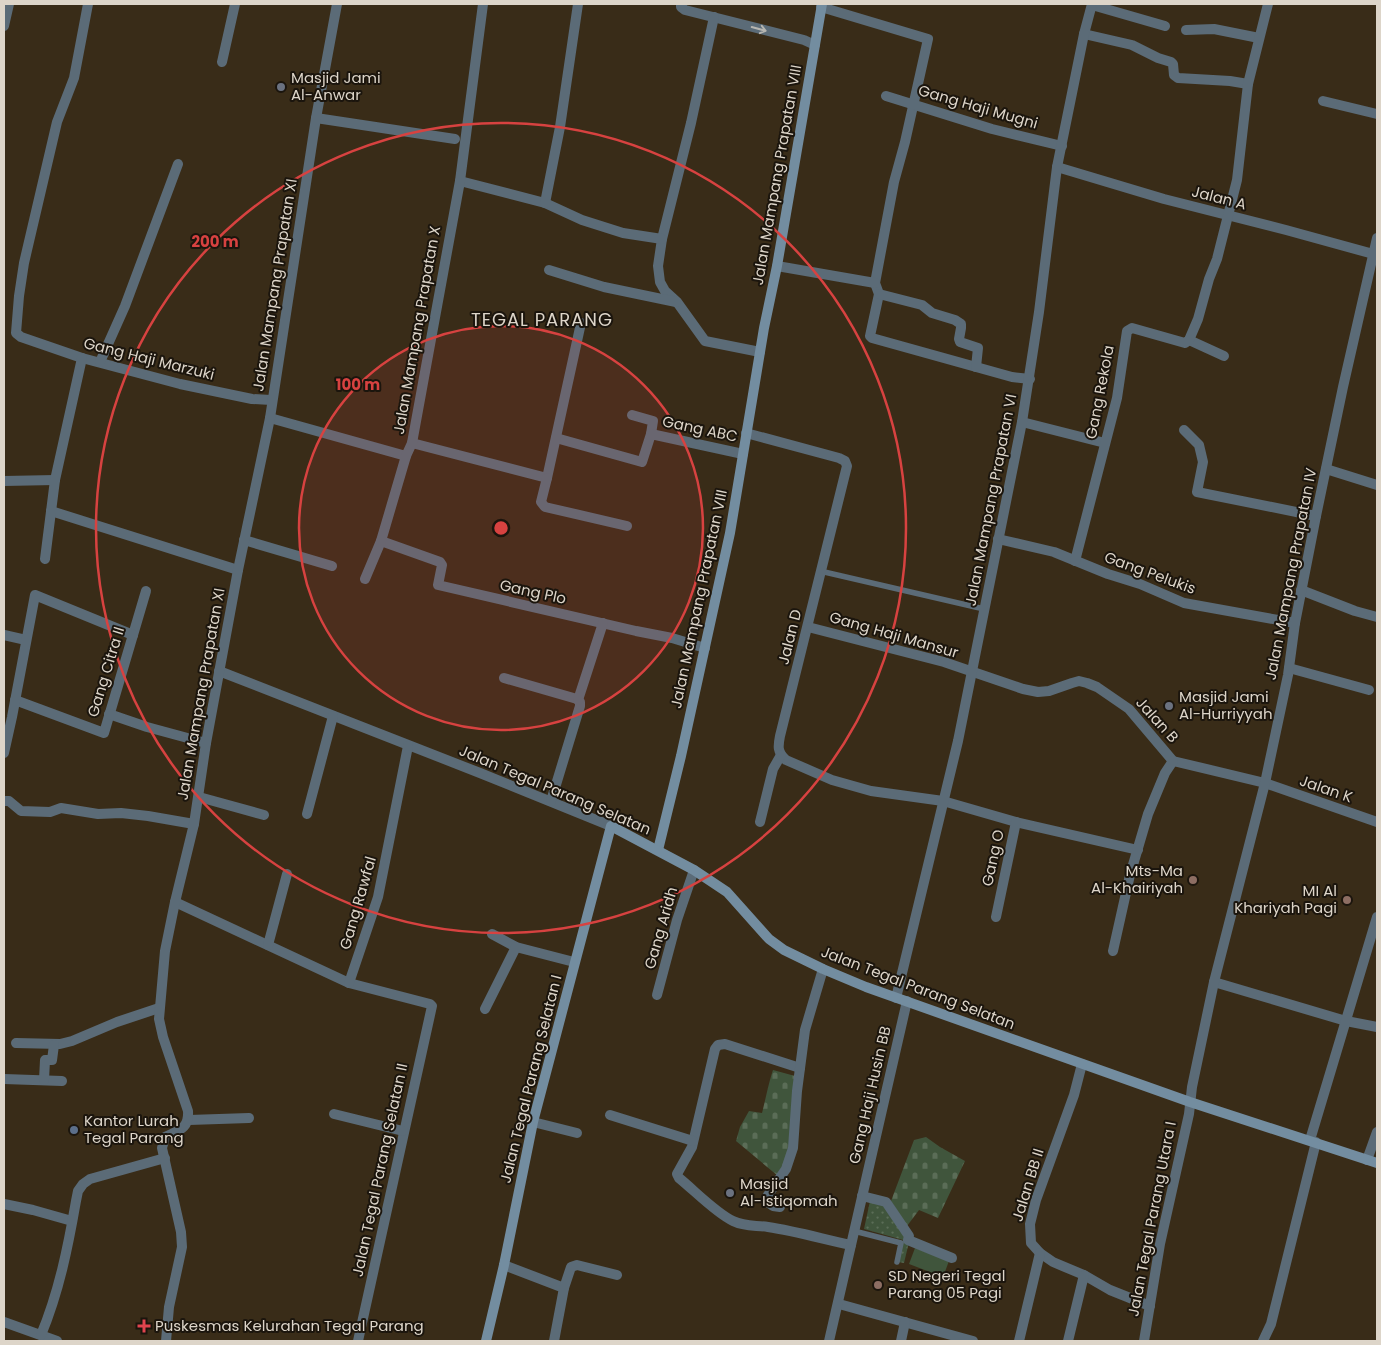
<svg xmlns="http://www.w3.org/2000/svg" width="1381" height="1345" viewBox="0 0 1381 1345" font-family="Poppins,sans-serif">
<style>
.grass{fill:url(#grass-dots)}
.cemetery{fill:url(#cemetery-stones)}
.pitch{fill:#40553c}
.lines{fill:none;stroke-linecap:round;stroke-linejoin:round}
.lane{stroke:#5b6b77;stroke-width:5.5}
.street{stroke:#5b6b77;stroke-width:10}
.secondary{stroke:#738da0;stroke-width:10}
.oneway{stroke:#b6b5b0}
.ring{fill:none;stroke:#d74240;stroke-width:2.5}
.worship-dot{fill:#6b7280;stroke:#1b150d;stroke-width:2}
.education-dot{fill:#8d6e63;stroke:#1b150d;stroke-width:2}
.service-dot{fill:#5c6f8a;stroke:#1b150d;stroke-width:2}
.health-dot{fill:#e0444e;stroke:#1b150d;stroke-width:2}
.labels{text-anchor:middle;stroke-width:4;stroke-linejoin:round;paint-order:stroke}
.poi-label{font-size:15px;fill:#ddd5c9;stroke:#1b150d;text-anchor:start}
.street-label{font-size:15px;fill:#ddd5c9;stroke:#1b150d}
.quarter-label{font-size:18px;letter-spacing:1px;fill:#ddd5c9;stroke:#1b150d}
.centre{fill:#d74240;stroke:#1b150d;stroke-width:2.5}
.ring-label{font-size:15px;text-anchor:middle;font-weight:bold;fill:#d74240;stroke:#1b150d;stroke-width:4;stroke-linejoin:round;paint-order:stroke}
</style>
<defs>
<pattern id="grass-dots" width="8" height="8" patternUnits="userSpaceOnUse" patternTransform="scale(1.25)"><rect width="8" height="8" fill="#40553c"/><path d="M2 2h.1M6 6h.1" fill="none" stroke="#5b6d57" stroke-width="1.8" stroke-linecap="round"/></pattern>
<pattern id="cemetery-stones" width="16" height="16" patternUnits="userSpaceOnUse" patternTransform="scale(1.25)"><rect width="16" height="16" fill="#40553c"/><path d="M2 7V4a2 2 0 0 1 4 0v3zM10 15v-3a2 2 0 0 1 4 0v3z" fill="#5b6d57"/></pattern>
</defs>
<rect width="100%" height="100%" fill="#392c18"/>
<polygon class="grass" points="870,1201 886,1205 909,1242 904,1263 898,1262 903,1240 864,1229"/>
<g class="cemetery">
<path d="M773 1070 795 1076 788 1157 778 1176 736 1141 740 1127 749 1111 762 1113C766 1098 768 1085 773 1070Z"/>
<polygon points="926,1137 940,1147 965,1161 938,1218 919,1210 907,1226 891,1201 914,1140"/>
</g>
<polygon class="pitch" points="915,1248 949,1261 943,1277 909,1264"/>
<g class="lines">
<g class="lane">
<polyline points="820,571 984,609"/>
<polyline points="854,1231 901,1243 897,1262"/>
</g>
<g class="street">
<polyline points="88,4 74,78 57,122 24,263 19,296 16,333 21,337 82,358 180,384 252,399 271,400"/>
<polyline points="681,4 681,7 685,10 804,40 815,45"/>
<polyline points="1092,5 1165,26"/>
<polyline points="821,7 928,39 905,142 894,182 875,283 879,294 870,336 872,338 1012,377 1030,379"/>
<polyline points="714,17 691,123 662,239 658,266 660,282 665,291 677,302 705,341 760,352"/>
<polyline points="4,26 9,4"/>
<polyline points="1186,30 1214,29 1259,38"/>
<polyline points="1084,34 1132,45 1158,58 1171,62 1173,64 1174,75 1178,78 1230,81 1248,84"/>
<polyline points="222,62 235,4"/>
<polyline points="886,96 992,129 1062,146"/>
<polyline points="1323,101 1377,114"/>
<polyline points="316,118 455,139"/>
<polyline points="1057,167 1164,199 1286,230 1377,255"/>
<polyline points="460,181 545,203 582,220 623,233 662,239"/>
<polyline points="545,203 560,127 578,4"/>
<polyline points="777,266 875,283"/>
<polyline points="549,270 604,287 676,302"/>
<polyline points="879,294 922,305 932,313 955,320 961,324 961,328 959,339 960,342 978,348 976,367"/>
<polyline points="1189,340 1224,356"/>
<polyline points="100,362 125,306 178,164"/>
<polyline points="632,415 653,421 651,434"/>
<polyline points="270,418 406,456"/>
<polyline points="1022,422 1105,443"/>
<polyline points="1184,430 1199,445 1203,462 1197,492 1316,516"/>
<path d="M746 433 839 458 845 461 847 466 780 736C778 746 777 752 786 760L832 780 871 791 943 801 1016 822 1138 850"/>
<polyline points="556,438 642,462 651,434 743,454"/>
<polyline points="412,443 547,478 581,323"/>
<polyline points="1326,469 1377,485"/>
<polyline points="547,478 541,502 545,507 627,526"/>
<polyline points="4,481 55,480"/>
<polyline points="51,511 238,570"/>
<polyline points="998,539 1054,552 1108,574 1140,584 1184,603 1295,623"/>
<polyline points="244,540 332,566"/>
<polyline points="381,541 440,562 442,565 438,585 636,631 672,638 705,648"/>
<polyline points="45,559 55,480 82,358"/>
<polyline points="1075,561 1117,398 1127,331 1132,328 1185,343 1189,340 1198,319 1209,279 1217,259 1237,180 1248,84 1268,4"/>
<polyline points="365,579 381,541 406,456 412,443 460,181 483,4"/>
<polyline points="1301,590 1355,611 1377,617"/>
<polyline points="808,627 944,662 1023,689 1038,692 1049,691 1072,683 1079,681 1087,683 1097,687 1129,709 1173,761 1265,783 1377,822"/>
<polyline points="4,635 26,640"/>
<polyline points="1289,668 1369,690"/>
<polyline points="219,671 480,773 611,826"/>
<polyline points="504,678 577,699 580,702 580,706 551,801"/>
<polyline points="15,700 104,733 146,591"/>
<polyline points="578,700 603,623"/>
<polyline points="109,714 147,727 206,743"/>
<polyline points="4,753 12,717 35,595 133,635"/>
<polyline points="199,797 264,815"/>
<polyline points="4,801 9,801 21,811 50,812 61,808 98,814 121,813 148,816 194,824"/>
<polyline points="307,814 333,716"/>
<polyline points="760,822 773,769 781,755"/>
<polyline points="175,902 349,983 430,1004 432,1006 358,1341"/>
<polyline points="996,917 1016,822"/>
<polyline points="492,934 516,947 574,962"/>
<polyline points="268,945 287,874"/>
<polyline points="1113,951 1130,875 1148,814 1165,773 1173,761"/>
<polyline points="1214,982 1346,1021 1377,1027"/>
<polyline points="349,983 378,897 408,746"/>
<polyline points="657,995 677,920 694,870"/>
<polyline points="896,998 958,741 1022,422 1039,312 1057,167 1084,34 1092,4"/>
<polyline points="485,1009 516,947"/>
<polyline points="16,1043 60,1044 72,1041 117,1022 159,1008"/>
<polyline points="1082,1064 1074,1095 1036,1200 1030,1224 1031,1243 1040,1253 1053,1262 1084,1275 1110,1290 1150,1306"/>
<path d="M800 1068 725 1044 718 1045 715 1049 692 1147 677 1174 679 1178C695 1191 716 1213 733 1221 745 1227 756 1225 768 1227 795 1231 823 1239 851 1245"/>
<polyline points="4,1079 62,1081"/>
<polyline points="44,1080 45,1060 52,1060 54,1045"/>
<polyline points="334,1114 403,1131"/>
<polyline points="610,1115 693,1141"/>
<polyline points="189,1120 249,1118"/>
<polyline points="533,1122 577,1133"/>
<polyline points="1310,1140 1377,917"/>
<polyline points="1367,1160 1377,1132"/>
<polyline points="862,1196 886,1202 909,1236 908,1240 952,1258"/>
<polyline points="4,1204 33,1210 72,1221"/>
<polyline points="780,1207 773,1206 766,1201 768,1195 786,1169 793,1148 797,1091 805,1030 823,969"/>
<polyline points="504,1265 564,1288"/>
<polyline points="839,1304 973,1341"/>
<polyline points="4,1322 57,1341"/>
<path d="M41 1335C59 1292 68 1247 76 1201L78 1191 83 1184 90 1179 165 1158"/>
<path d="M166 1341 169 1307 182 1247 181 1232 162 1148 165 1137C179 1130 189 1129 188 1111L163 1037 159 1019 165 951 175 902 194 824 206 743 238 570 270 418 316 118 337 4"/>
<polyline points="554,1341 564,1288 571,1267 577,1265 617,1275"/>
<polyline points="829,1341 907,1001"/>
<polyline points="901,1341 905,1322"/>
<polyline points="1019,1341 1040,1253"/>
<polyline points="1068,1341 1084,1275"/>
<polyline points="1144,1341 1160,1244 1189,1114 1192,1087 1214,982 1265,783 1288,675 1295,623 1316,516 1343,387 1377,238"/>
<polyline points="1263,1341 1271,1324 1316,1142"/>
</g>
<g class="secondary">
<polyline points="658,850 681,756 730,533 764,328 777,266 822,4"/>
<polyline points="486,1341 504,1265 533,1122 611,826 694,870 727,892 769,939 784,950 823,969 866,987 1190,1102 1377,1163"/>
</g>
</g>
<defs><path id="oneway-shaft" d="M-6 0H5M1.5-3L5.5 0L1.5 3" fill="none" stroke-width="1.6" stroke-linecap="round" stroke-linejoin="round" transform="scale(1.25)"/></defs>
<use class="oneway" href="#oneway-shaft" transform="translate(759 29) rotate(15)"/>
<circle cx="501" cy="528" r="202" fill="#d74240" fill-opacity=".12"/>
<g class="ring">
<circle cx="501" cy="528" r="202"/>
<circle cx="501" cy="528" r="405"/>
</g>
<g class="worship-dot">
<circle cx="281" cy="87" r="5"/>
<circle cx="1169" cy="706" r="5"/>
<circle cx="730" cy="1193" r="5"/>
</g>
<g class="education-dot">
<circle cx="1193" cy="880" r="5"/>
<circle cx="1347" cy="900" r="5"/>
<circle cx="878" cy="1285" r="5"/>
</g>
<circle class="service-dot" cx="74" cy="1130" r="5"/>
<path class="health-dot" d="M141.5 1318.5h5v5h5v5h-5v5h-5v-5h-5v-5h5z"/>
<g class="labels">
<g class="poi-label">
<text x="291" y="83">Masjid Jami<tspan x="291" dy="17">Al-Anwar</tspan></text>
<text x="1179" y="702">Masjid Jami<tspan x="1179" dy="17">Al-Hurriyyah</tspan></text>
<text x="1183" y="876" text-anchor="end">Mts-Ma<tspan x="1183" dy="17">Al-Khairiyah</tspan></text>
<text x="1337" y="896" text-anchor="end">MI Al<tspan x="1337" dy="17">Khariyah Pagi</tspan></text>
<text x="84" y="1126">Kantor Lurah<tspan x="84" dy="17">Tegal Parang</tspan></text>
<text x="740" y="1189">Masjid<tspan x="740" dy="17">Al-Istiqomah</tspan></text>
<text x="888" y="1281">SD Negeri Tegal<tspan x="888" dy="17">Parang 05 Pagi</tspan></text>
<text x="155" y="1331">Puskesmas Kelurahan Tegal Parang</text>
</g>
<g class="street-label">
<text transform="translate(978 107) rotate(16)" y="5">Gang Haji Mugni</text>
<text transform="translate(777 175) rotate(-80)" y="5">Jalan Mampang Prapatan VIII</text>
<text transform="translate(1219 198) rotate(14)" y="5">Jalan A</text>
<text transform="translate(275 285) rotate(-81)" y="5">Jalan Mampang Prapatan XI</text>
<text transform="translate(417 330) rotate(-80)" y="5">Jalan Mampang Prapatan X</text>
<text transform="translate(149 359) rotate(14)" y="5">Gang Haji Marzuki</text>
<text transform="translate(1100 392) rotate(-79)" y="5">Gang Rekola</text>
<text transform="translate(700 429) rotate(12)" y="5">Gang ABC</text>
<text transform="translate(991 500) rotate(-79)" y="5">Jalan Mampang Prapatan VI</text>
<text transform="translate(1150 573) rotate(20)" y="5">Gang Pelukis</text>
<text transform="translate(1291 574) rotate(-79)" y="5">Jalan Mampang Prapatan IV</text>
<text transform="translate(533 592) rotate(12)" y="5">Gang Plo</text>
<text transform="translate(699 599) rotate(-78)" y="5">Jalan Mampang Prapatan VIII</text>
<text transform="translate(894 635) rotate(16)" y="5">Gang Haji Mansur</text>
<text transform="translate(790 637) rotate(-76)" y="5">Jalan D</text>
<text transform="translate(106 672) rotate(-73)" y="5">Gang Citra II</text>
<text transform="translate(201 694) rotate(-80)" y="5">Jalan Mampang Prapatan XI</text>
<text transform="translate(1157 720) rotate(48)" y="5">Jalan B</text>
<text transform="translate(1326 789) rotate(19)" y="5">Jalan K</text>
<text transform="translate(555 790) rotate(23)" y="5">Jalan Tegal Parang Selatan</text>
<text transform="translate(993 858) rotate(-78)" y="5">Gang O</text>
<text transform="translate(358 903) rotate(-74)" y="5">Gang Rawfal</text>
<text transform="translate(661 928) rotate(-74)" y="5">Gang Aridh</text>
<text transform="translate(918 988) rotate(21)" y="5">Jalan Tegal Parang Selatan</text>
<text transform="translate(531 1079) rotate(-76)" y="5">Jalan Tegal Parang Selatan I</text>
<text transform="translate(870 1095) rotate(-77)" y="5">Gang Haji Husin BB</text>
<text transform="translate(380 1170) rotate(-78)" y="5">Jalan Tegal Parang Selatan II</text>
<text transform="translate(1028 1185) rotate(-73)" y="5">Jalan BB II</text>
<text transform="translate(1152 1219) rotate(-79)" y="5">Jalan Tegal Parang Utara I</text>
</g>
<g class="quarter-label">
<text x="542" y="326">TEGAL PARANG</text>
</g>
</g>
<circle cx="501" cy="528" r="8" class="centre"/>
<g class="ring-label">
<text x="215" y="247">200 m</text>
<text x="358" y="390">100 m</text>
</g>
<rect width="1381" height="1345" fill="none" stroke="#ddd5c9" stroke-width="10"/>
</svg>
